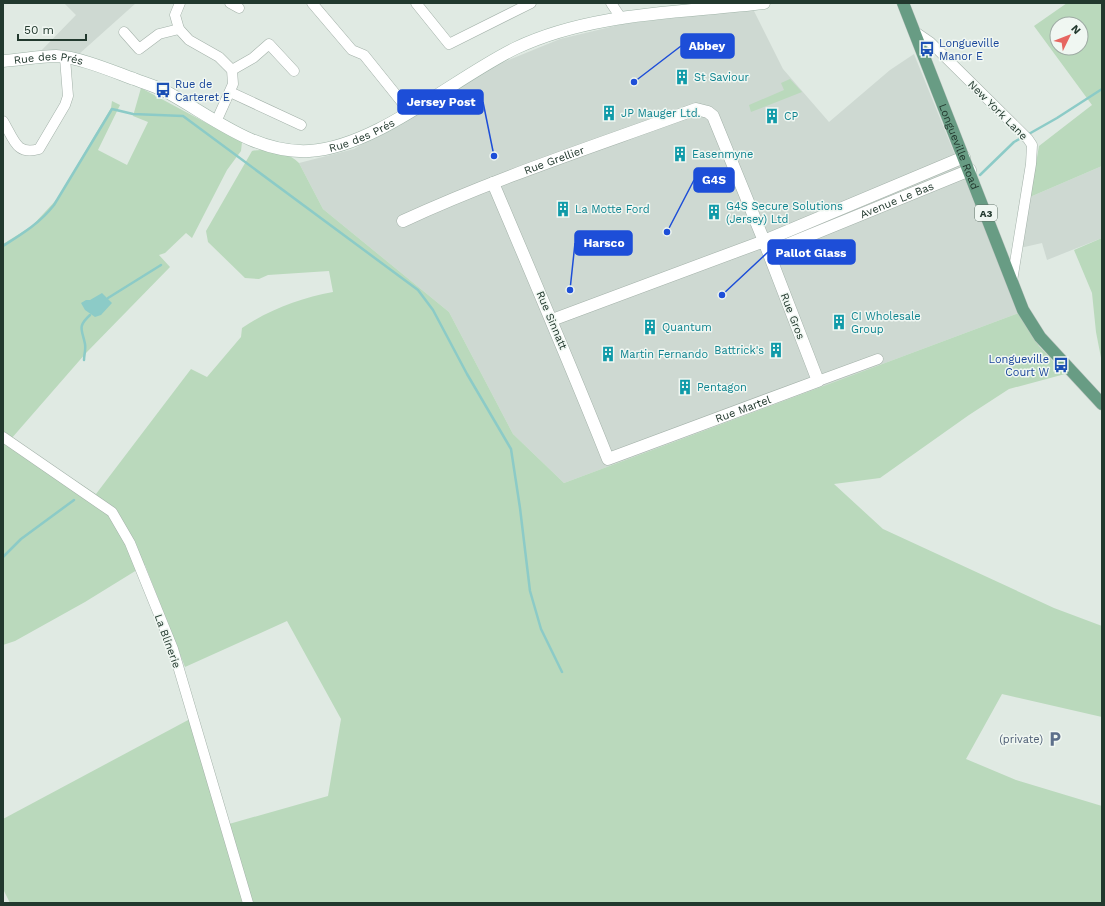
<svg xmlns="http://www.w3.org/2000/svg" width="1105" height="906" viewBox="0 0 1105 906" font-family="'Work Sans',sans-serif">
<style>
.built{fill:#ced9d2}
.green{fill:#bad9bc;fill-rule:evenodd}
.water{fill:#8ccbc7}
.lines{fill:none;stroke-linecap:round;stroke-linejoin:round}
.stream{stroke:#8ccbc7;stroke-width:2.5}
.minor-casing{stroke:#a3b1a9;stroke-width:11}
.tertiary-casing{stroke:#a3b1a9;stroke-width:13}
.secondary-casing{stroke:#a0b4a9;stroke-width:13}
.primary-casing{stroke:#bdc4c0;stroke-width:13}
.minor{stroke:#fff;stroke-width:10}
.tertiary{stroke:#fff;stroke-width:12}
.secondary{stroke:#fff;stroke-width:12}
.primary{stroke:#689c84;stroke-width:12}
.labels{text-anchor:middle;stroke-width:3;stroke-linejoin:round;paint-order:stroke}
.shield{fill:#f0f7f2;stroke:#607269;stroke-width:1}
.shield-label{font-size:10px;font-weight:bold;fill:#22392e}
.transit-label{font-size:11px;fill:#164399;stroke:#f0f7f2;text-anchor:start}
.street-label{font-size:11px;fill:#22392e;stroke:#f0f7f2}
.culture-label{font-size:11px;fill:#0d838f;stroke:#f0f7f2;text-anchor:start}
.service-label{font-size:11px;fill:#4e5e75;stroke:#f0f7f2;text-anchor:end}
.leader{fill:none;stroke:#1d4ed8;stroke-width:1.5}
.callout-dot{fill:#1d4ed8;stroke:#f0f7f2;stroke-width:1.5}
.callout{fill:#1d4ed8;stroke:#1d4ed8;stroke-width:1.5}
.callout-label{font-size:12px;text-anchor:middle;font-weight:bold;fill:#fff}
</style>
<rect width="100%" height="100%" fill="#e0eae3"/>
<g class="built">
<polygon points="64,3 136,3 79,54 39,53 76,15"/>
<polygon points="753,9 783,69 829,122 890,70 914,54 1019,313 564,483 513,434 449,312 323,209 299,163 354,149 489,68 560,39 623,24"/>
<polygon points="1102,166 1102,238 1047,260 1042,243 1020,248 1030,197"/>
</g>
<g class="green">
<path d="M1067 3H1102V166L1030 197 1039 146 1092 105 1034 26ZM1057 24H1081V48H1057Z"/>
<polygon points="790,79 802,92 751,112 749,105 784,90 781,83"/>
<path d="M141 88 242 142 241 151 227 170 192 238 186 233 165 253 159 255 170 267 86 353 11 439 96 494 191 369 207 377 241 337 242 328C270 309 301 298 333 292L329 271 268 275 259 279 245 278 208 242 206 231 252 151C265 148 289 152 299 163L323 209 449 312 513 434 564 483 1019 313 1039 346 1065 374 1009 389 969 415 880 478 834 484 883 529 1054 608 1102 626V717L1002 694 966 759 1016 780 1102 806V903H252L229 824 328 796 341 719 287 621 185 667 145 565 85 602 15 641 3 645V244L32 226 57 199 111 108 112 101 120 105 98 150 127 165 148 122 133 116Z"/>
<polygon points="1102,238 1102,363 1096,332 1092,293 1074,250"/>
<polygon points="190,719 244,903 10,903 3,889 3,819"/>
</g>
<polygon class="water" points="102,293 112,303 101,315 95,317 85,310 81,303 86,300 90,300"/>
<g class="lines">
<g class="stream">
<polyline points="1027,135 1057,118 1102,89"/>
<polyline points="980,175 1014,142 1023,137"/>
<path d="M3 246C22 234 40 223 54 205L112 109 133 114 183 116 418 290 433 310 467 374 511 449 520 508 530 591 541 629 562 672"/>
<polyline points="108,298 161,265"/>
<path d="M84 360C84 355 86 349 85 344 82 329 77 327 90 315"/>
<polyline points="3,557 21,539 74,500"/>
</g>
<defs>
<g id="minor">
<polyline points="180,3 175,15 179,29 189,40 219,57 232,70 233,84 216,122"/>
<polyline points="230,3 239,8"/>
<polyline points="312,3 352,50 364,55 409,111"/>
<polyline points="416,3 449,44 531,3"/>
<polyline points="611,3 621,18"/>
<polyline points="914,31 930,42 1028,139 1032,145 1031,164 1012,281"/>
<polyline points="124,32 139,49 159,34 179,29"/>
<polyline points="232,70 253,58 269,44 294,71"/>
<polyline points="230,92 301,125"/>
<path d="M3 121C14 139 16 156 39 149L65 105 68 96 65 58"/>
<polyline points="818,381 878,359"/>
<polyline points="3,437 112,512 130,543 173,649 248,903"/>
</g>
<g id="tertiary">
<path id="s1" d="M493 183C532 275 571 366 608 459L818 381 764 241 552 320"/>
<path id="s2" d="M403 221C498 177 598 145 696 109L708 112 713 116 764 241 964 157"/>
<path id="s3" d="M769 252 970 170"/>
</g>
<g id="secondary">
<path id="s4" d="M3 61C20 60 39 56 56 56 79 57 112 71 134 79 144 83 155 86 165 91 210 115 254 154 309 151 377 147 454 78 516 48 592 12 682 13 764 3"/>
</g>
<g id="primary">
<path id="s5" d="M903 3 1023 310 1040 337 1102 404"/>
</g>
</defs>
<use href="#minor" class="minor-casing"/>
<use href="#tertiary" class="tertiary-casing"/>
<use href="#secondary" class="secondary-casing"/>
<use href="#primary" class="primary-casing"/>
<use href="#minor" class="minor"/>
<use href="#tertiary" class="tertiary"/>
<use href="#secondary" class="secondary"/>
<use href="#primary" class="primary"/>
</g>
<defs>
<symbol id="bus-bare" viewBox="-9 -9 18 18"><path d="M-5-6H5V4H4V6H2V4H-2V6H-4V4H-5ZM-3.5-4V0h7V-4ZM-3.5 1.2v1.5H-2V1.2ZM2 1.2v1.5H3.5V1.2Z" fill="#1a4fb4" stroke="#f0f7f2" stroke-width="2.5" paint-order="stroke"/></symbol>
<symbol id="building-bare" viewBox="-9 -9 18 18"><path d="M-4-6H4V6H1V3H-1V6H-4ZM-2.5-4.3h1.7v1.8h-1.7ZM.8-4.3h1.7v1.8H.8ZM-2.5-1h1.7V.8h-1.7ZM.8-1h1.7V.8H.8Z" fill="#0f9aa8" stroke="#f0f7f2" stroke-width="2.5" paint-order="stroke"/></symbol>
<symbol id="parking-bare" viewBox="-9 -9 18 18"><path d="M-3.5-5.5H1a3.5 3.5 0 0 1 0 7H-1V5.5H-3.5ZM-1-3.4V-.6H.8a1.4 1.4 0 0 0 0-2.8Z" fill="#5c6f8a" stroke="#f0f7f2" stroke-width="2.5" paint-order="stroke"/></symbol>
</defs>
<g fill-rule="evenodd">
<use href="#bus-bare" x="916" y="38" width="22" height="22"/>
<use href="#building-bare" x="671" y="66" width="22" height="22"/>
<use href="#bus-bare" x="152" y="79" width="22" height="22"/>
<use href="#building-bare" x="598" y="102" width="22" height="22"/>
<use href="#building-bare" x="761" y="105" width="22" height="22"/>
<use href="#building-bare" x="669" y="143" width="22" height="22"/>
<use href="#building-bare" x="552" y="198" width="22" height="22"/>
<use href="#building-bare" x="703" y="201" width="22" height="22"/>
<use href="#building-bare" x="828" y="311" width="22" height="22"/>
<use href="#building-bare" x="639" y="316" width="22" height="22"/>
<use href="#building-bare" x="765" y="339" width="22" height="22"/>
<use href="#building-bare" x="597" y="343" width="22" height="22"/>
<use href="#bus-bare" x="1050" y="354" width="22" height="22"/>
<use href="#building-bare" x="674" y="376" width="22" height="22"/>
<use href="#parking-bare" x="1044" y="728" width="22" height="22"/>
</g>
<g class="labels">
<rect class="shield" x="975" y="205" width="22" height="16" rx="3"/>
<g class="shield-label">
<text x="986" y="217">A3</text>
</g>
<g class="transit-label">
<text x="939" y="47">Longueville<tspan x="939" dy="13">Manor E</tspan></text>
<text x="175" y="88">Rue de<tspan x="175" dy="13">Carteret E</tspan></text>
<text x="1049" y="363" text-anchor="end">Longueville<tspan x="1049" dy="13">Court W</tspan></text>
</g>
<g class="street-label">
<text dy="4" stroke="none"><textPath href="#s4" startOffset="46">Rue des Prés</textPath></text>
<text transform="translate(998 110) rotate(45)" y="4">New York Lane</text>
<text dy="4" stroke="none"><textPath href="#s4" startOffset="382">Rue des Prés</textPath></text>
<text dy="4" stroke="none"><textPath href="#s5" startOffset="154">Longueville Road</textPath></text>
<text dy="4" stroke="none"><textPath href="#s2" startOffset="163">Rue Grellier</textPath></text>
<text dy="4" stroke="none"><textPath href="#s3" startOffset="138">Avenue Le Bas</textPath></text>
<text transform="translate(793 316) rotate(69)" y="4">Rue Gros</text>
<text transform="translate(552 320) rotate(67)" y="4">Rue Sinnatt</text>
<text dy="4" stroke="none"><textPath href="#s1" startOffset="443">Rue Martel</textPath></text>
<text transform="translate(168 641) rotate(70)" y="4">La Blinerie</text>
</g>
<g class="culture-label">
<text x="694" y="81">St Saviour</text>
<text x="621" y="117">JP Mauger Ltd.</text>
<text x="784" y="120">CP</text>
<text x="692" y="158">Easenmyne</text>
<text x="726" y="210">G4S Secure Solutions<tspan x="726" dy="13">(Jersey) Ltd</tspan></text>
<text x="575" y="213">La Motte Ford</text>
<text x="851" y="320">CI Wholesale<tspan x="851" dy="13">Group</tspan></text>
<text x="662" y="331">Quantum</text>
<text x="764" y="354" text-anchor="end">Battrick's</text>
<text x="620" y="358">Martin Fernando</text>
<text x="697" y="391">Pentagon</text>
</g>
<g class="service-label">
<text x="1043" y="743">(private)</text>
</g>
</g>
<path class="leader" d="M634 82L681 46M494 156L483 102M667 232L694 180M570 290L575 243M722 295L768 252"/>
<g class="callout-dot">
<circle cx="634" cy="82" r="4"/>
<circle cx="494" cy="156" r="4"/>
<circle cx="667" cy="232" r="4"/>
<circle cx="570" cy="290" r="4"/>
<circle cx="722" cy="295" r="4"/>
</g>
<g class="callout">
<rect x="681" y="34" width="53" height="24" rx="4"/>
<rect x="398" y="90" width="85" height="24" rx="4"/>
<rect x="694" y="168" width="40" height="24" rx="4"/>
<rect x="575" y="231" width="57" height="24" rx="4"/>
<rect x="768" y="240" width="87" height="24" rx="4"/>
</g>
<g class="callout-label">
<text x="707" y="50">Abbey</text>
<text x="441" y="106">Jersey Post</text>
<text x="714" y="184">G4S</text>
<text x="604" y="247">Harsco</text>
<text x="811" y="257">Pallot Glass</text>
</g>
<rect width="1105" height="906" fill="none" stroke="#22392e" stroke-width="8"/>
<g transform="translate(1069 36) rotate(47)"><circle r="19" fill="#f0f7f2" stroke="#9eaba4"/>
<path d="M0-3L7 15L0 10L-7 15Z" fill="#e66661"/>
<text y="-6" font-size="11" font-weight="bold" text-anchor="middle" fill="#22392e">N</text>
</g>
<path d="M18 34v6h68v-6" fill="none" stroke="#22392e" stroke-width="2"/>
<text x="24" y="34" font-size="12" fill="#22392e" stroke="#f0f7f2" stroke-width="3" paint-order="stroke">50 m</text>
</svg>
